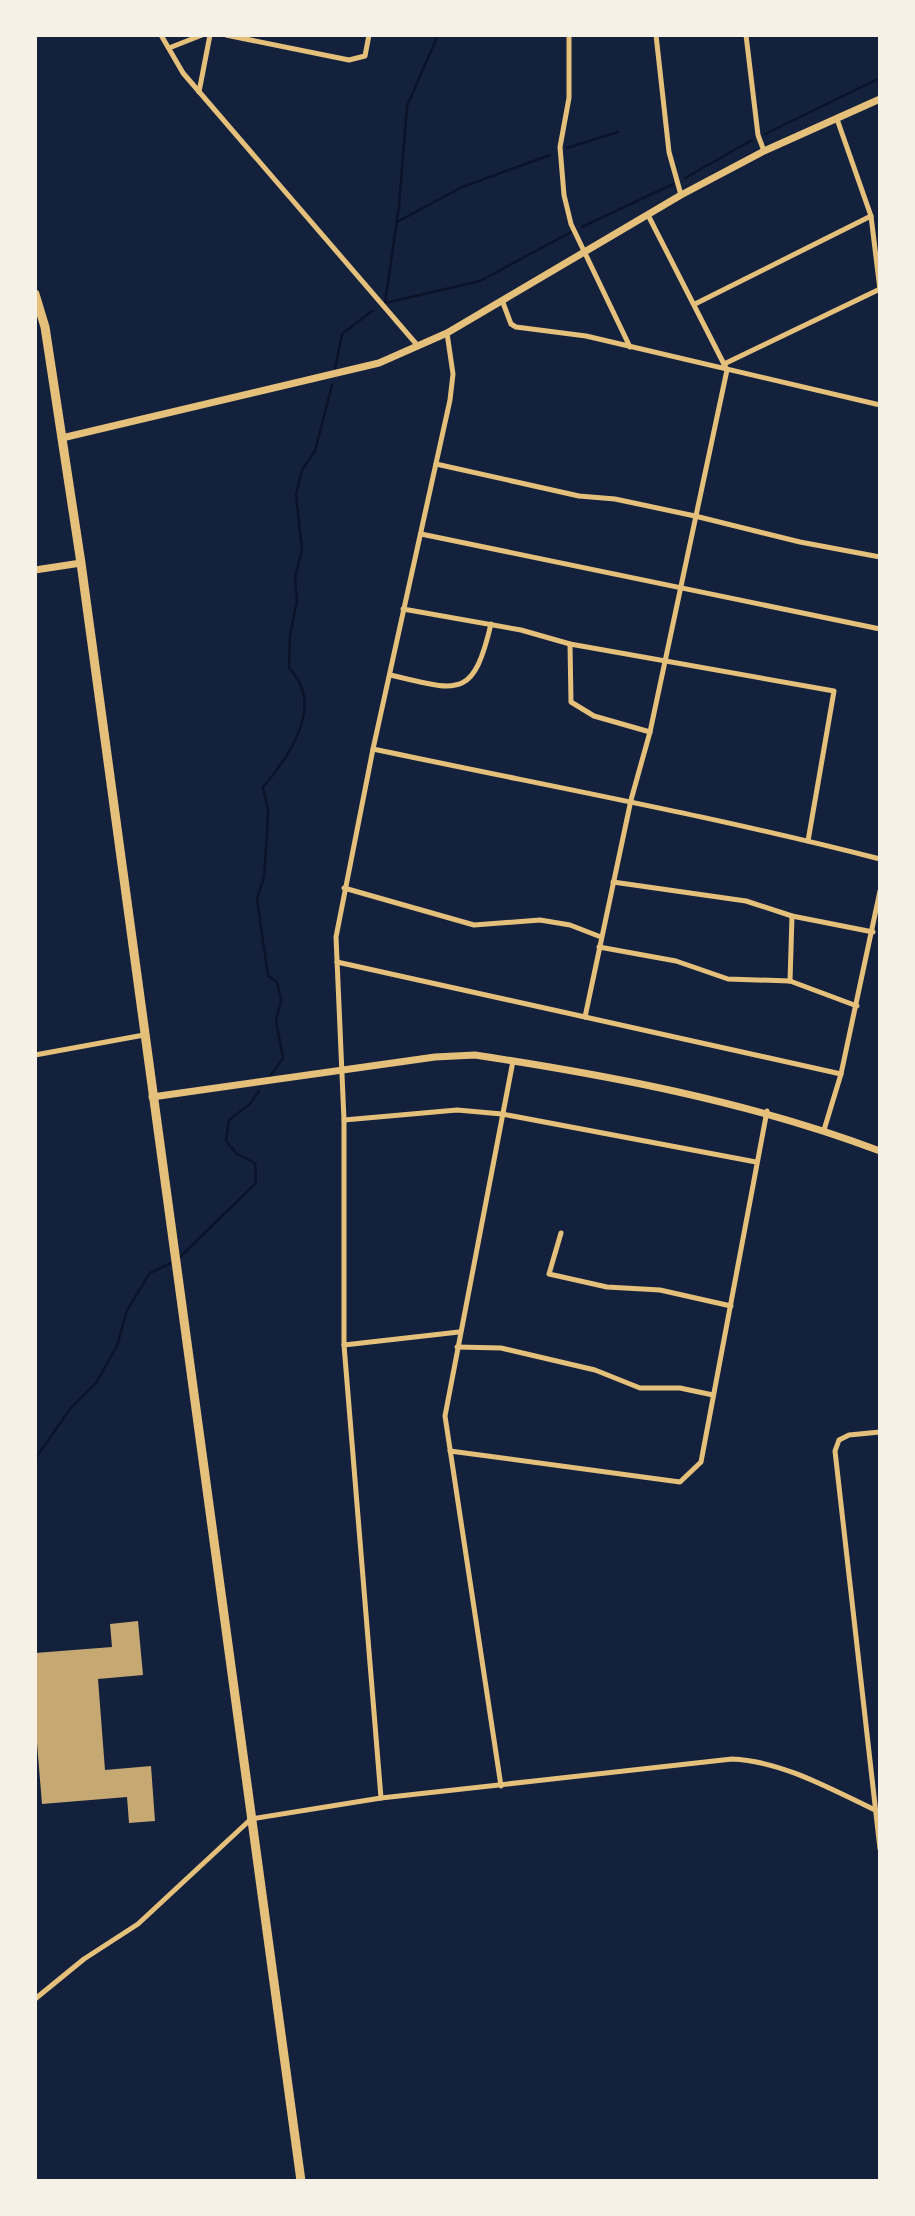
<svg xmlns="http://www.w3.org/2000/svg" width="915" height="2216" viewBox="0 0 915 2216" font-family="'Archivo Narrow',sans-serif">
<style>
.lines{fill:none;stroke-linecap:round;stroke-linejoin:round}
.stream{stroke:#0b132b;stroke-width:2.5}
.building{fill:#c6a872}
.minor{stroke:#e5c07b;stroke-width:5}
.tertiary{stroke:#e5c07b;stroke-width:7}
.primary{stroke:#e5c07b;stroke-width:9}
</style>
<rect width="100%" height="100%" fill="#14213d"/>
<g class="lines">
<g class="stream">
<polyline points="438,35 407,106 399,206 385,303 480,281 571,232"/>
<polyline points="765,134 880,78"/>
<polyline points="567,148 618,132"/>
<polyline points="685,178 752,140"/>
<polyline points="397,222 462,187 550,155"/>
<polyline points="582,227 673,184"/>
<polyline points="335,369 342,334 372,311"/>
<path d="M270 1076 283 1058 276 1021 281 1000 277 982 268 976 257 899 264 877 267 833 268 810 263 787C290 756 325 704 289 668L290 635 297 600 295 577 302 550 296 494 302 470 315 451 332 385"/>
<polyline points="179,1258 256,1183 255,1163 237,1154 226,1141 229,1120 250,1104 259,1091"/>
<polyline points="35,1459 70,1409 96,1383 117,1346 127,1310 150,1273 173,1262"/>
</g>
</g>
<polygon class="building" points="138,1621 143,1675 98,1679 105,1770 151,1766 155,1821 129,1823 127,1797 42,1804 35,1719 35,1653 112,1647 110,1624"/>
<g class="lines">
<g class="minor">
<polyline points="161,35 183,73 418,346"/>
<polyline points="226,35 349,60 365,56 369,35"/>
<polyline points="569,35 569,98 560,147 564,195 571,224 630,347"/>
<polyline points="656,35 669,152 681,195"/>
<polyline points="746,35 758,135 764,151"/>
<polyline points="169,48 202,35"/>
<polyline points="199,92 210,35"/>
<polyline points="837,119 871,216 880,290"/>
<polyline points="502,300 511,324 516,327 586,336 880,405"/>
<polyline points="695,304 871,216"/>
<polyline points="724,364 880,289"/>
<polyline points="436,464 579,496 615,499 695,516 800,542 880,557"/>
<polyline points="421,534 880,629"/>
<polyline points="403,609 521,630 570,644 834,691 808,841"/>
<polyline points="570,644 571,702 594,716 650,732"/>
<path d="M390 675C459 691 473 700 491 624"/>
<path d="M373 749C543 785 713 816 880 859"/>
<polyline points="613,882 746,901 792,916 873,932"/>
<polyline points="344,888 474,925 540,920 570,925 601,937"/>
<polyline points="599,947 676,961 728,979 790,981 857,1006"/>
<polyline points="337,962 585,1017 631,800 650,732 727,370 648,215"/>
<polyline points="790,981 792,916"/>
<polyline points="585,1017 841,1074"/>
<polyline points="35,1055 144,1035"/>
<polyline points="344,1120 457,1110 502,1114 756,1162"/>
<polyline points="824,1130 841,1074 880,891"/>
<polyline points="561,1233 549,1274 607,1287 660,1290 731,1306"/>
<polyline points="344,1345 459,1332"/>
<polyline points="457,1347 501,1348 595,1370 640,1388 680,1388 713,1395"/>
<polyline points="880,1432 849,1435 839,1440 835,1451 880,1849"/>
<polyline points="450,1451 680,1482 701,1462 767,1111"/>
<polyline points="501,1786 445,1416 513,1061"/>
<polyline points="381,1798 344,1345 344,1120 336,937 373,749 450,400 453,374 447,333"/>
<path d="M35 1999 84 1959 138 1924 251 1819 381 1798 732 1759C781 1761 831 1789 875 1810"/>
</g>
<g class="tertiary">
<polyline points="62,438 379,363 447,333 681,195 764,151 880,99"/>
<polyline points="35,570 81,563"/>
<path d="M152 1097 435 1057 475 1055C613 1076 750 1102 880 1151"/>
</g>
<polyline class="primary" points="35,294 45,327 81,563 301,2181"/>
</g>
<rect width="915" height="2216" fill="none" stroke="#f6f1e7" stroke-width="74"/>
</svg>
